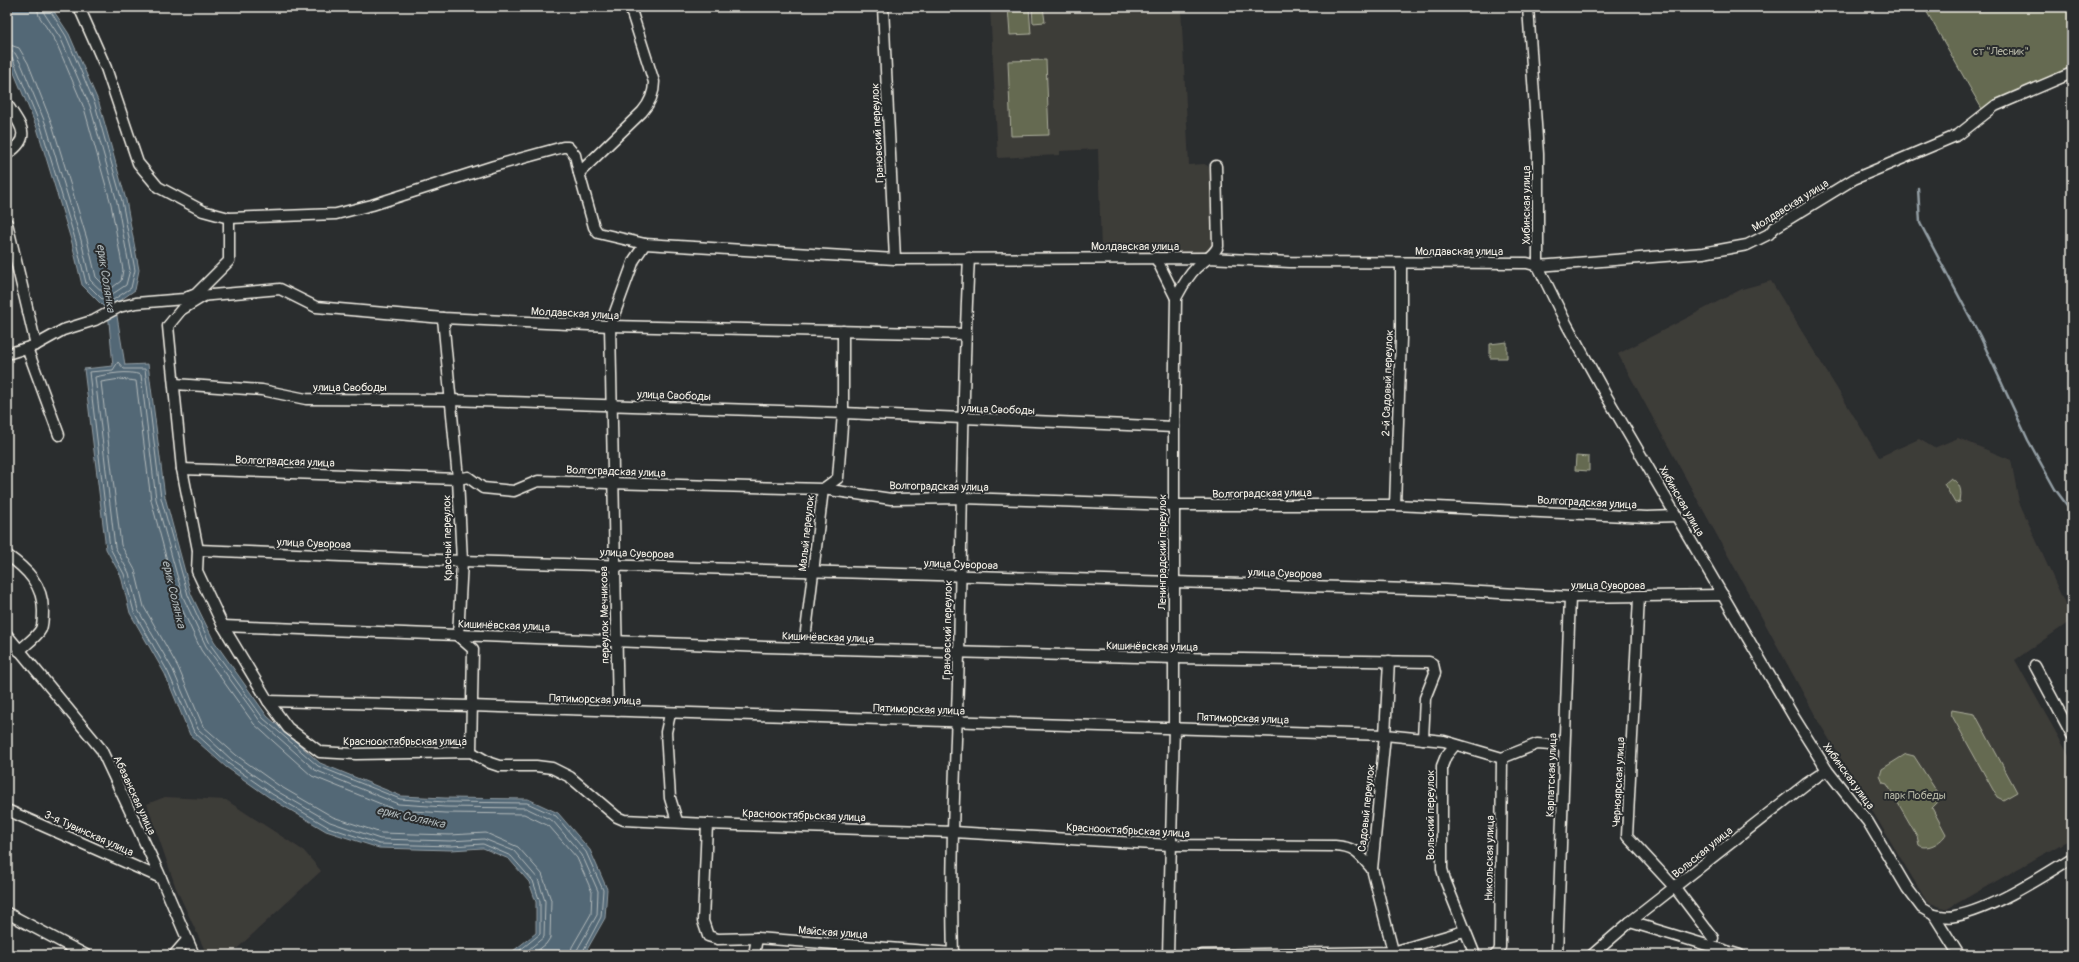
<svg xmlns="http://www.w3.org/2000/svg" width="2079" height="962" viewBox="0 0 2079 962" font-family="Pangolin,sans-serif">
<style>
.built{fill:#3e3c39}
.green{fill:#656b51;stroke:#acae9c}
.water{fill:#526776;stroke:#939ea4}
.lines{fill:none;stroke-linecap:round;stroke-linejoin:round}
.shore{stroke:#b3baba;stroke-width:1}
.stream{stroke:#939ea4;stroke-width:2.5}
.minor-casing{stroke:#f4f1e8;stroke-width:13}
.minor{stroke:#2a2d2e;stroke-width:10}
.labels{text-anchor:middle;stroke-width:4;stroke-linejoin:round;paint-order:stroke}
.park-label{font-size:11px;fill:#b4b5a4;stroke:#2a2d2e}
.street-label{font-size:11px;fill:#f4f1e8;stroke:#2a2d2e}
.water-label{font-size:12px;font-style:italic;fill:#abb3b5;stroke:#2a2d2e}
</style>
<rect width="100%" height="100%" fill="#2a2d2e"/>
<filter id="ink" filterUnits="userSpaceOnUse"><feTurbulence type="fractalNoise" baseFrequency=".025" numOctaves="2"/><feDisplacementMap in="SourceGraphic" scale="8" xChannelSelector="R" yChannelSelector="G"/><feConvolveMatrix kernelMatrix="1 2 1 2 8 2 1 2 1" color-interpolation-filters="sRGB"/></filter>
<g filter="url(#ink)">
<g class="built">
<polygon points="990,7 1181,7 1189,165 1204,164 1208,166 1211,172 1214,238 1211,250 1205,253 1101,252 1098,149 1060,151 1060,155 998,158"/>
<polygon points="1771,281 1879,457 1919,439 1934,448 1958,438 2011,460 2019,502 2072,620 2015,660 2072,761 2072,838 1947,909 1927,902 1820,724 1618,354 1742,289"/>
<polygon points="165,797 226,800 304,851 321,871 230,955 207,955 176,888 147,804"/>
</g>
<g class="green">
<polygon points="1008,7 1029,7 1031,34 1010,35"/>
<polygon points="1032,7 1043,7 1045,22 1033,23"/>
<polygon points="1924,7 2072,7 2072,69 1982,109"/>
<polygon points="1046,60 1049,135 1011,136 1008,61"/>
<polygon points="1507,342 1507,358 1490,358 1490,344"/>
<polygon points="1576,456 1589,457 1589,471 1575,470"/>
<path d="M1951 478C1961 484 1962 491 1960 502L1955 503 1944 484Z"/>
<polygon points="1952,710 1975,714 2017,792 2003,800 1997,797 1951,714"/>
<path d="M1906 754 1914 756 1939 795V801L1932 808 1946 834C1942 842 1927 851 1919 845L1917 836 1887 784 1883 783 1880 776 1882 769Z"/>
</g>
<polygon class="water" points="7,7 51,7 69,34 99,103 126,200 139,270 135,290 115,304 125,365 148,364 165,497 191,594 214,641 267,716 320,763 401,796 445,798 528,799 558,813 590,850 607,889 605,918 584,955 508,955 536,933 536,902 529,882 509,859 483,848 451,850 379,848 326,831 270,798 226,767 190,735 165,674 130,613 121,576 106,549 84,369 113,366 108,311 82,285 72,243 37,128 7,56"/>
<g class="lines">
<g class="shore">
<polyline points="48,7 66,36 95,104 122,201 135,270 131,288 113,300 111,305"/>
<polyline points="7,44 19,48 28,63 52,124 87,239 96,277 109,290 121,281 123,270 111,204 84,108 56,42 39,16 37,7"/>
<polyline points="7,50 15,53 22,66 46,125 81,240 90,280 108,297 126,285 130,270 117,202 90,106 61,39 44,13 43,7"/>
<polyline points="7,55 12,57 41,127 76,242 86,283 109,306"/>
<polyline points="514,955 540,934 540,902 533,881 511,856 483,844 451,846 379,844 328,827 272,794 229,764 194,732 168,672 134,612 124,574 110,548 89,372 113,370 118,362 124,369 145,369 161,498 188,595 210,644 263,718 318,766 400,799 445,802 527,803 556,816 586,852 603,890 601,917 581,955"/>
<path d="M522 955 544 937 545 901 538 879 514 851 484 839 450 841 380 839 330 822 275 790 232 760 198 729 173 670 138 610 129 573 115 547 95 377C109 374 127 370 141 375L156 499 183 597 206 646 260 721 315 770 398 804 445 807 526 808 553 821 582 855 598 891 597 915 577 950 576 955"/>
<polyline points="532,955 546,944 550,938 551,900 542,874 518,847 486,833 450,835 381,833 333,817 278,785 236,755 203,726 178,667 144,607 135,570 121,545 101,382 120,379 136,381 151,500 177,598 201,650 254,724 312,776 396,810 445,813 524,814 549,826 577,858 592,892 591,914 572,947 570,955"/>
</g>
<polyline class="stream" points="1918,188 1920,223 1980,336 2028,440 2055,489 2072,512"/>
<defs>
<g id="minor">
<polyline points="79,7 106,68 138,163 158,187 203,211 229,218 336,214 372,205 494,166 563,147 568,147 575,155 579,173"/>
<path d="M630 7 654 82C654 94 650 103 642 112L579 173 594 227 598 233 645 244"/>
<polyline points="883,7 895,259"/>
<polyline points="1528,7 1538,154 1538,266 1567,325 1604,392 1795,719 1827,770 1868,822 1907,888 1922,908 1934,915 1959,955"/>
<path d="M7 104C21 126 33 137 7 154"/>
<polyline points="7,223 36,345"/>
<polyline points="1156,258 1176,298"/>
<path d="M204 296 181 310 168 326 182 469 198 550 197 571 223 626 268 701 288 728 320 752 356 754 471 752 490 763 499 766H536L552 768 570 777 617 817 624 820 707 824 954 832 1170 845 1335 846C1355 847 1359 854 1372 869"/>
<polyline points="188,297 280,289 316,307 443,318 610,326 965,334"/>
<polyline points="443,318 458,479 462,561 458,636 473,649 471,752"/>
<polyline points="27,348 59,435"/>
<polyline points="7,354 36,345 63,330 95,320 119,307 136,303 184,299 196,294 229,261 229,218"/>
<polyline points="175,384 262,390 306,399 450,400 843,413 1174,427"/>
<polyline points="182,469 458,479 468,477 483,488 514,491 538,481 823,489 891,499 963,498 1174,505 1395,505 1647,517 1676,516"/>
<polyline points="1395,505 1401,338 1401,263"/>
<polyline points="198,550 462,561 1445,590 1570,597 1723,595"/>
<path d="M7 555C27 569 43 585 43 611 43 617 43 624 41 629 37 637 25 645 19 651"/>
<polyline points="1639,597 1627,836 1676,889 1713,938"/>
<polyline points="223,626 766,647 1174,658 1429,662 1433,664 1435,673 1425,698 1423,739"/>
<polyline points="7,635 101,749 158,871 194,955"/>
<polyline points="804,648 823,489 838,478 843,413 843,331"/>
<polyline points="1389,661 1385,735 1372,869 1394,955"/>
<polyline points="2035,666 2072,735"/>
<polyline points="268,701 471,706 1385,735 1444,741 1502,758 1537,744 1564,746"/>
<polyline points="618,711 610,326 634,260 645,244 895,259 1208,258 1290,262 1527,263 1538,266 1703,253 1747,245 1769,234 1774,228 1854,179 1958,135 1995,106 2072,73"/>
<polyline points="670,714 666,732 670,798 677,821"/>
<polyline points="1455,745 1446,756 1442,766 1442,869 1445,880 1475,955"/>
<polyline points="7,810 161,878"/>
<polyline points="707,824 703,921 708,936 718,939 757,938 953,953 956,955"/>
<polyline points="7,913 86,955"/>
<path d="M1934 915C1941 916 1948 918 1955 916 1992 909 2040 878 2072 858"/>
<polyline points="1630,922 1740,955"/>
<polyline points="174,955 187,940"/>
<polyline points="754,955 757,938"/>
<path d="M953 955C950 856 956 753 959 654 962 522 962 390 969 258"/>
<path d="M1168 955 1174 728V427L1176 298C1182 287 1187 277 1196 268 1203 261 1214 256 1218 246L1216 166"/>
<polyline points="1202,955 1393,952 1464,931"/>
<polyline points="1495,955 1499,952 1500,947 1502,758"/>
<polyline points="1557,955 1570,597"/>
<polyline points="1592,955 1630,922 1806,784 1827,770"/>
</g>
</defs>
<use href="#minor" class="minor-casing"/>
<use href="#minor" class="minor"/>
</g>
</g>
<g class="labels">
<g class="park-label">
<text x="2001" y="55">ст "Лесник"</text>
<text x="1915" y="799">парк Победы</text>
</g>
<g class="street-label">
<text transform="translate(877 133) rotate(-93)" y="4">Грановский переулок</text>
<text transform="translate(1526 205) rotate(-90)" y="4">Хибинская улица</text>
<text transform="translate(1790 205) rotate(-32)" y="4">Молдавская улица</text>
<text x="1135" y="250">Молдавская улица</text>
<text x="1459" y="255">Молдавская улица</text>
<text transform="translate(575 313) rotate(3)" y="4">Молдавская улица</text>
<text transform="translate(1387 383) rotate(-88)" y="4">2-й Садовый переулок</text>
<text x="350" y="391">улица Свободы</text>
<text transform="translate(674 395) rotate(2)" y="4">улица Свободы</text>
<text transform="translate(998 409) rotate(2)" y="4">улица Свободы</text>
<text transform="translate(285 461) rotate(2)" y="4">Волгоградская улица</text>
<text transform="translate(616 471) rotate(2)" y="4">Волгоградская улица</text>
<text transform="translate(939 486) rotate(1)" y="4">Волгоградская улица</text>
<text transform="translate(1262 493) rotate(-1)" y="4">Волгоградская улица</text>
<text transform="translate(1682 501) rotate(60)" y="4">Хибинская улица</text>
<text transform="translate(1587 502) rotate(3)" y="4">Волгоградская улица</text>
<text transform="translate(806 533) rotate(-84)" y="4">Малый переулок</text>
<text transform="translate(447 538) rotate(-91)" y="4">Красный переулок</text>
<text transform="translate(314 543) rotate(2)" y="4">улица Суворова</text>
<text transform="translate(1162 552) rotate(-90)" y="4">Ленинградский переулок</text>
<text transform="translate(637 553) rotate(2)" y="4">улица Суворова</text>
<text transform="translate(961 564) rotate(2)" y="4">улица Суворова</text>
<text transform="translate(1285 573) rotate(2)" y="4">улица Суворова</text>
<text x="1608" y="589">улица Суворова</text>
<text transform="translate(604 615) rotate(-91)" y="4">переулок Мечникова</text>
<text transform="translate(504 625) rotate(2)" y="4">Кишинёвская улица</text>
<text transform="translate(947 630) rotate(-89)" y="4">Грановский переулок</text>
<text transform="translate(828 637) rotate(2)" y="4">Кишинёвская улица</text>
<text transform="translate(1152 646) rotate(1)" y="4">Кишинёвская улица</text>
<text transform="translate(595 699) rotate(2)" y="4">Пятиморская улица</text>
<text transform="translate(919 709) rotate(2)" y="4">Пятиморская улица</text>
<text transform="translate(1243 718) rotate(2)" y="4">Пятиморская улица</text>
<text x="405" y="745">Краснооктябрьская улица</text>
<text transform="translate(1551 775) rotate(-88)" y="4">Карпатская улица</text>
<text transform="translate(1849 776) rotate(54)" y="4">Хибинская улица</text>
<text transform="translate(1618 782) rotate(-87)" y="4">Черноярская улица</text>
<text transform="translate(135 795) rotate(65)" y="4">Абазанская улица</text>
<text transform="translate(1366 808) rotate(-84)" y="4">Садовый переулок</text>
<text transform="translate(804 815) rotate(2)" y="4">Краснооктябрьская улица</text>
<text transform="translate(1430 815) rotate(-90)" y="4">Вольский переулок</text>
<text transform="translate(1128 830) rotate(3)" y="4">Краснооктябрьская улица</text>
<text transform="translate(89 833) rotate(24)" y="4">3-я Тувинская улица</text>
<text transform="translate(1702 852) rotate(-39)" y="4">Вольская улица</text>
<text transform="translate(1489 858) rotate(-89)" y="4">Никольская улица</text>
<text transform="translate(833 932) rotate(4)" y="4">Майская улица</text>
</g>
<g class="water-label">
<text transform="translate(106 278) rotate(81)" y="4">ерик Солянка</text>
<text transform="translate(174 594) rotate(77)" y="4">ерик Солянка</text>
<text transform="translate(411 817) rotate(12)" y="4">ерик Солянка</text>
</g>
</g>
<rect width="2079" height="962" fill="none" stroke="#2a2d2e" stroke-width="24"/>
<rect x="12" y="12" width="2055" height="938" fill="none" stroke="#f4f1e8" stroke-width="1.5" filter="url(#ink)"/>
</svg>
